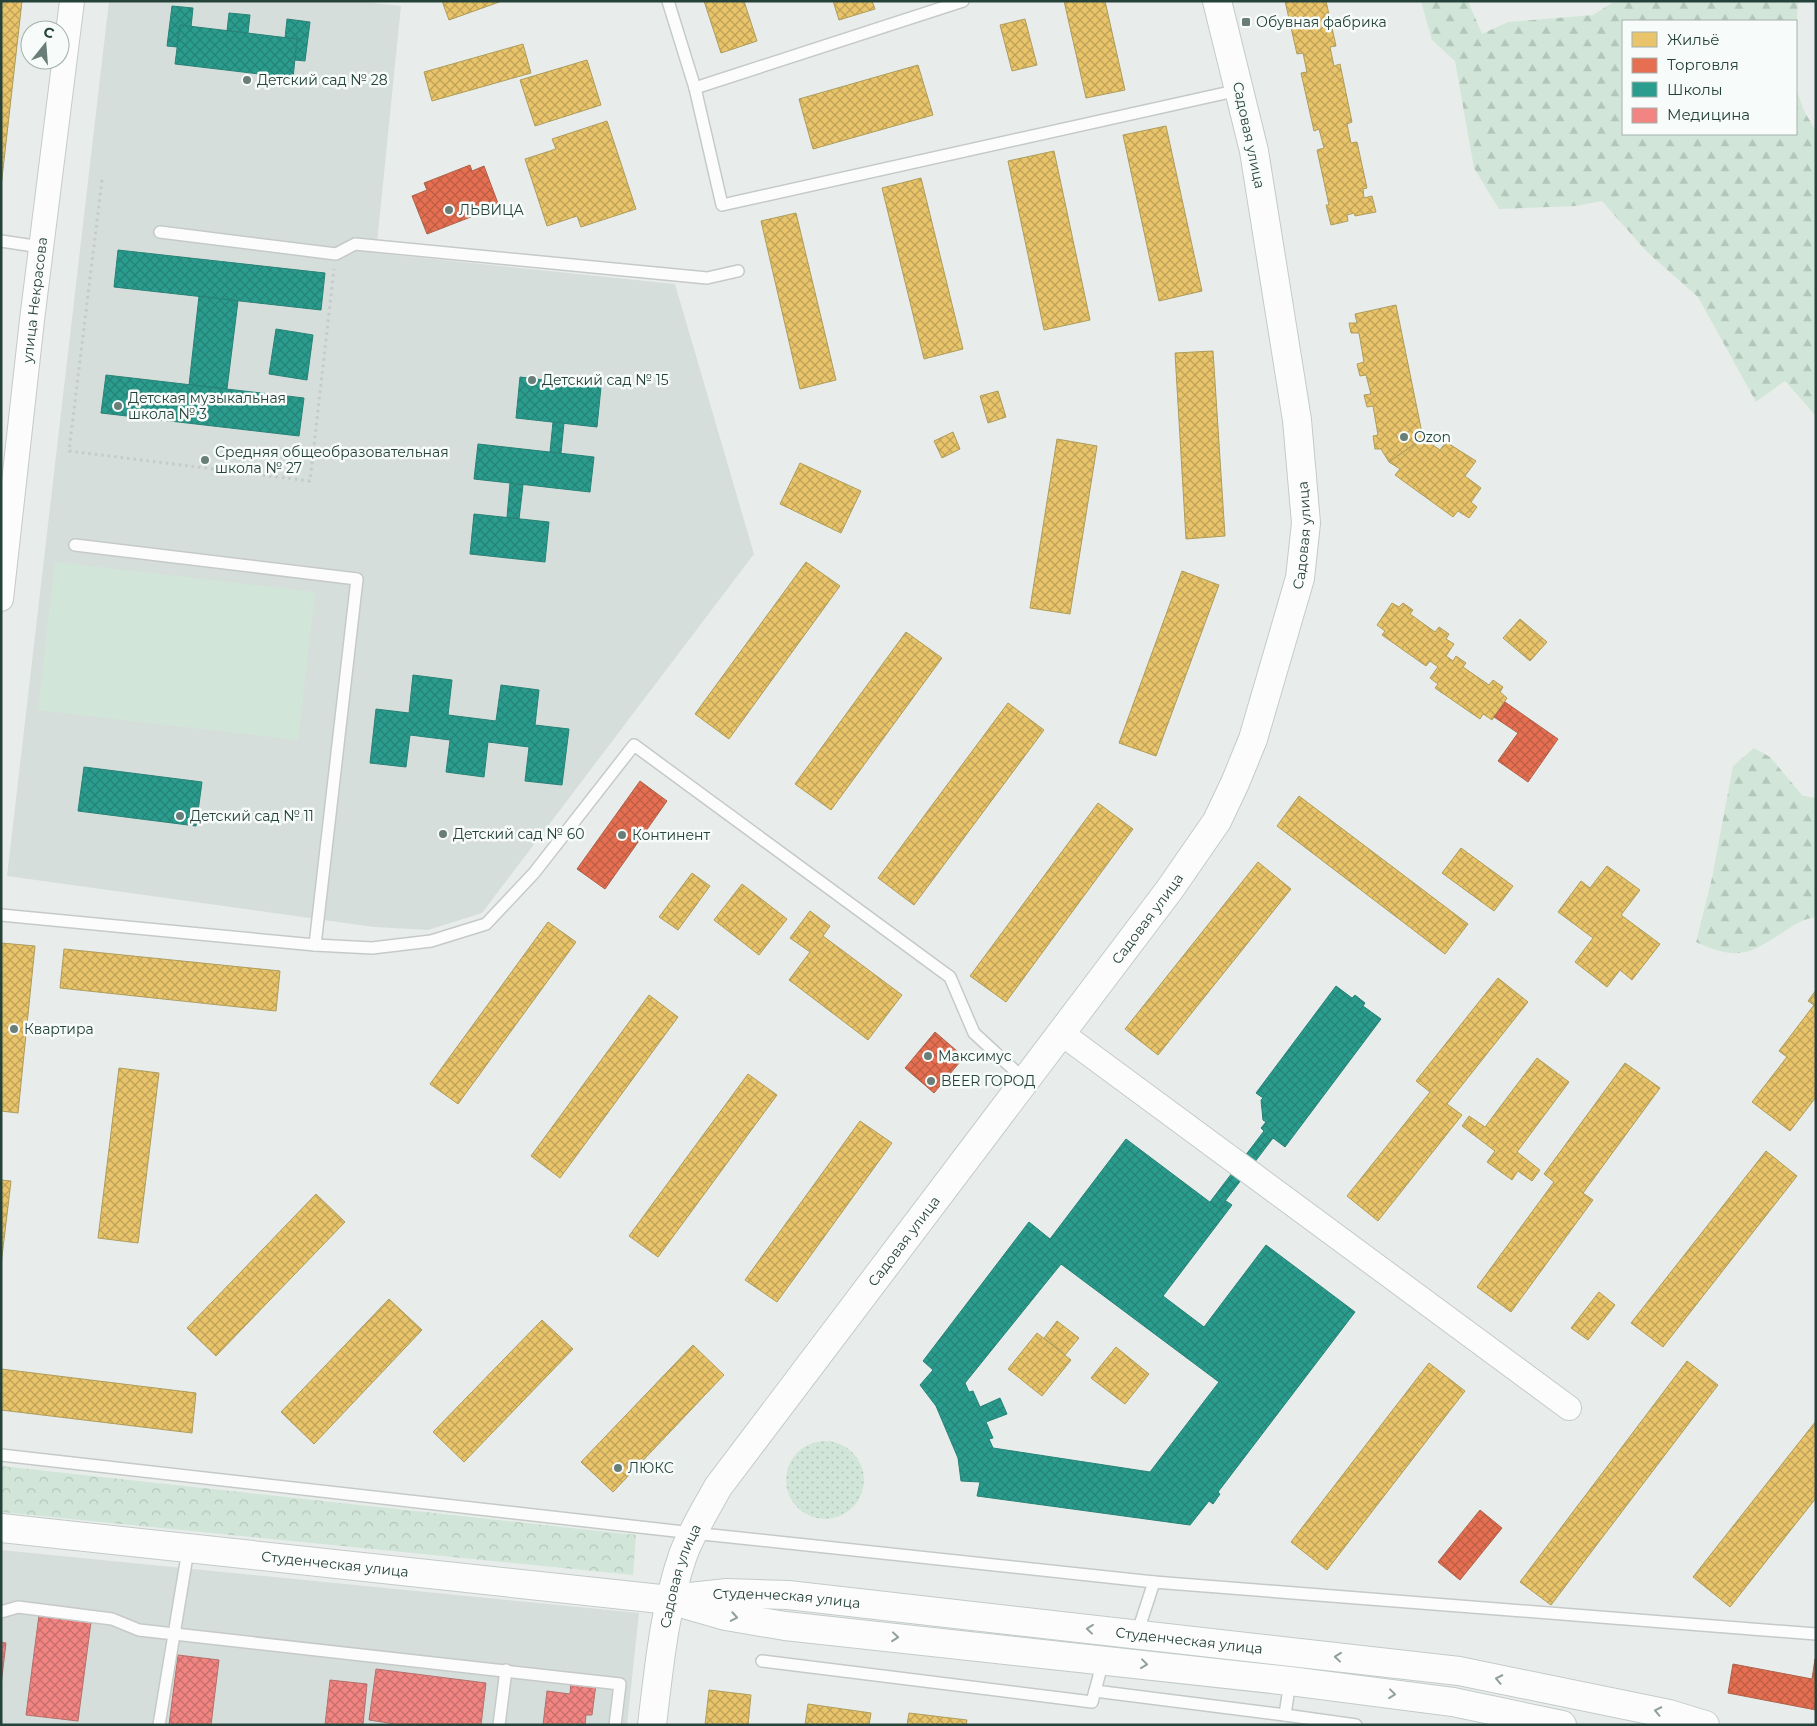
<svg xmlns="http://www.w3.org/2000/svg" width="1817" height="1726" viewBox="0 0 1817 1726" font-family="Montserrat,sans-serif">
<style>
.built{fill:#d6dedb}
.grass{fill:url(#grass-dots)}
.forest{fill:url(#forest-firs)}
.park{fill:url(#park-crowns)}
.garden{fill:#d1e6d8}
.homes{fill:url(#homes-cross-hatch);stroke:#ae9d5c}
.shops{fill:url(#shops-cross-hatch);stroke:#ac624a}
.schools{fill:url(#schools-cross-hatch);stroke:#288276;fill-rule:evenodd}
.health{fill:url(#health-cross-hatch);stroke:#b4706c}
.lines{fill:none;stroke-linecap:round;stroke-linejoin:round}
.lane-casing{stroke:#c5cac8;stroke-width:14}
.street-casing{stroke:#c5cac8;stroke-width:26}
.secondary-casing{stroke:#c3cbc8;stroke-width:30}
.path{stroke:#c3ccca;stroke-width:3;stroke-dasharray:2.5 4;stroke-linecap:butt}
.lane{stroke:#fcfcfc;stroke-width:11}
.street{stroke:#fcfcfc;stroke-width:24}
.secondary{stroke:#fcfcfc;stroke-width:28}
.oneway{stroke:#909f9b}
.poi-dot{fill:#697e78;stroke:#f7fbf9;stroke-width:2}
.labels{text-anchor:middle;stroke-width:5;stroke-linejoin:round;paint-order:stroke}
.poi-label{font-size:14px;fill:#24423a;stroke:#f7fbf9;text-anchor:start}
.street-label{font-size:14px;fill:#24423a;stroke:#f7fbf9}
</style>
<defs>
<pattern id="grass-dots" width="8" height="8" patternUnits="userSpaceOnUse" patternTransform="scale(1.25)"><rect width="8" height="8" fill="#d1e6d8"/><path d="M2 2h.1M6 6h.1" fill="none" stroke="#b3c6ba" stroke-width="1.8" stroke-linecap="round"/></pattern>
<pattern id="forest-firs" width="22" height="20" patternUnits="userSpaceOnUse" patternTransform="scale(1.25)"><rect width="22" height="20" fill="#d1e6d8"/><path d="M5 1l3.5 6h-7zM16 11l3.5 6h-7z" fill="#b3c6ba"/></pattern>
<pattern id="park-crowns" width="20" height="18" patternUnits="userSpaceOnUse" patternTransform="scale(1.25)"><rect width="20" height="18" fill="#d1e6d8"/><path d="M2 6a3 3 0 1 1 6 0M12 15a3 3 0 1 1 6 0" fill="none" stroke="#b3c6ba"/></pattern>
<pattern id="homes-cross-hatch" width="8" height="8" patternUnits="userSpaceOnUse" patternTransform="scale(1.25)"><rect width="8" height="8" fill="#e9c46a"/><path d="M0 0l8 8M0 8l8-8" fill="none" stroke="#bda158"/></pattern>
<pattern id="shops-cross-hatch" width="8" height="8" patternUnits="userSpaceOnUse" patternTransform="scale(1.25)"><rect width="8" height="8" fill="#e76f51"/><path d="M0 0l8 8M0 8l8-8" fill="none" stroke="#bb5d44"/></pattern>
<pattern id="schools-cross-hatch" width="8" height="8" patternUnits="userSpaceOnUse" patternTransform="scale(1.25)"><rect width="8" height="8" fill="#2a9d8f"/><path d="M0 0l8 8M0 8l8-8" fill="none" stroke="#248276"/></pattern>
<pattern id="health-cross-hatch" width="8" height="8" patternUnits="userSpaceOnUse" patternTransform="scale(1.25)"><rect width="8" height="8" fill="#f28482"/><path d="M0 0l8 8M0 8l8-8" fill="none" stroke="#c46e6b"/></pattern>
</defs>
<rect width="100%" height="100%" fill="#e8edeb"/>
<g class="built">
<polygon points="109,1 356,1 401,6 376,253 675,284 754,554 482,913 428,930 374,927 7,876"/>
<polygon points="1,1550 639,1613 627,1725 1,1725"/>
</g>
<circle class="grass" cx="825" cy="1480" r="39"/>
<g class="forest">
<polygon points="1421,1 1468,1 1482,34 1508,22 1593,15 1615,1 1798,1 1796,36 1796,21 1623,21 1623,134 1796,134 1796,88 1804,111 1816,131 1816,416 1785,381 1756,402 1698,297 1647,252 1602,201 1576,206 1499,209 1474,168 1455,61 1432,40"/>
<path d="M1754 748 1770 757 1803 796 1816 798V917C1803 919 1795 924 1785 931 1749 955 1738 961 1696 942L1712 878 1733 766Z"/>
</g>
<polygon class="park" points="1,1466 636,1535 633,1575 1,1512"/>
<polygon class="garden" points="55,562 315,592 298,740 38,710"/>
<g class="homes">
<polygon points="1,1 22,1 1,187"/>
<polygon points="442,1 502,1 449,20"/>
<polygon points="704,1 744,1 757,41 721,53"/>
<polygon points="833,1 872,1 875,9 839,20"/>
<polygon points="1064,1 1105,1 1125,90 1086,98"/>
<polygon points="1285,1 1326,1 1336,46 1330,47 1334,66 1340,64 1352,122 1347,124 1351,143 1357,142 1367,188 1363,189 1364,198 1372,196 1376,212 1355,216 1354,213 1347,215 1348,221 1331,225 1326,205 1329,205 1317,150 1324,148 1319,129 1314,131 1301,73 1307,72 1303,53 1297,54"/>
<polygon points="1025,19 1037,65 1012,71 1000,25"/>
<polygon points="523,44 531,73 432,101 424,72"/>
<polygon points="587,60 601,105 535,126 520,80"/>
<polygon points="918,65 933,115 813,149 799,99"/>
<polygon points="607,121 636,209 581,227 577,216 547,226 525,159 556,149 552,139"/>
<polygon points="1166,126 1202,291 1159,301 1123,135"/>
<polygon points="1054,151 1090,320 1044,330 1008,161"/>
<polygon points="921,178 963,349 924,359 882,188"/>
<polygon points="796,213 836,380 800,389 761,221"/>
<polygon points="1396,305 1423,438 1389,462 1381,449 1375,449 1373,436 1378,435 1373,406 1367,407 1364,395 1371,394 1366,375 1360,376 1357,364 1364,362 1359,333 1351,333 1349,323 1357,323 1355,314"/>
<polygon points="1213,351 1225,536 1186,539 1175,353"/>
<polygon points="998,391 1006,417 988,423 980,396"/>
<polygon points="953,432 960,449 942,458 934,441"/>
<polygon points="1423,438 1440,450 1446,442 1476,461 1465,476 1481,488 1471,502 1477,507 1469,518 1458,511 1453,517 1395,475 1400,469 1389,462"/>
<polygon points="1057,439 1097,446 1070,614 1030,608"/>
<polygon points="800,463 861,491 841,533 780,504"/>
<polygon points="806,562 840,586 729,739 695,714"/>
<polygon points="1182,571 1219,585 1156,756 1119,743"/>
<polygon points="1392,603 1399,607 1403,603 1413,610 1410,614 1435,632 1439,627 1449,634 1446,639 1454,644 1446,656 1453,661 1456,656 1466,663 1463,667 1489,685 1493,680 1503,687 1500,692 1507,698 1492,720 1483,714 1480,719 1435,688 1438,684 1430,678 1438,667 1430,661 1426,666 1382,635 1385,631 1377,625"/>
<polygon points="1520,619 1547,642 1530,661 1503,638"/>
<polygon points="906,632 942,658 831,810 795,784"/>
<polygon points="1008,703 1044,730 914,905 878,878"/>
<polygon points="1299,796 1468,924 1445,954 1277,826"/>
<polygon points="1098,803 1133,829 1006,1002 970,976"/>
<polygon points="1461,848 1513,886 1494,911 1442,873"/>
<polygon points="1258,862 1291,889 1158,1055 1125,1029"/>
<polygon points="1607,866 1640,890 1621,915 1660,944 1632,980 1620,970 1607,987 1575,962 1593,938 1558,912 1581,881 1590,888"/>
<polygon points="692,873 710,886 678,930 659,917"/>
<polygon points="742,884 787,919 759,955 714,920"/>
<polygon points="810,911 830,926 823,936 902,995 868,1040 789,980 810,952 790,938"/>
<polygon points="548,922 576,942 458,1104 430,1084"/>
<polygon points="1,943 35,946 18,1113 1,1111"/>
<polygon points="64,949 280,971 276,1011 60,988"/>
<polygon points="1498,978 1528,1002 1447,1104 1462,1115 1378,1221 1347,1196 1430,1092 1416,1081"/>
<polygon points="1816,990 1816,1097 1790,1131 1752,1102 1787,1057 1779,1051 1814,1005 1808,1001"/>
<polygon points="649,995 678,1017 560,1178 531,1156"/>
<polygon points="1537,1058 1569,1082 1517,1152 1540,1170 1532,1181 1518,1171 1512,1180 1487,1162 1495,1151 1462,1126 1469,1116 1485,1127"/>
<polygon points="1625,1063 1660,1088 1583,1193 1593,1200 1511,1312 1477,1287 1554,1182 1544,1174"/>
<polygon points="119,1068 159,1073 138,1243 98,1238"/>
<polygon points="748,1074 777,1095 658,1257 629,1236"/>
<polygon points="860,1121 892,1143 777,1302 745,1280"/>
<polygon points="1766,1151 1797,1176 1663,1347 1631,1323"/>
<polygon points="1,1180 11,1181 1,1265"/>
<polygon points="316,1194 345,1222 216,1356 187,1328"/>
<polygon points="1599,1292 1615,1305 1588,1340 1571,1328"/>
<polygon points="389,1299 422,1330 314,1444 281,1412"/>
<polygon points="542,1320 573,1349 464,1462 433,1432"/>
<polygon points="1057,1321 1079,1338 1065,1355 1044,1338"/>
<polygon points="1037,1333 1071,1360 1042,1396 1008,1369"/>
<polygon points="693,1345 724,1375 613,1492 581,1462"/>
<polygon points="1116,1347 1149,1374 1125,1404 1091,1378"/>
<polygon points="1687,1361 1718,1385 1551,1605 1520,1582"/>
<polygon points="1429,1363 1465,1391 1327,1570 1291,1542"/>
<polygon points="1,1369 196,1393 192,1433 1,1410"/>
<polygon points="1816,1421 1816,1498 1730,1607 1693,1577"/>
<polygon points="709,1690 751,1695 748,1725 705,1725"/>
<polygon points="808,1704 871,1713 869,1725 805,1725"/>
<polygon points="909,1713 967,1720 966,1725 907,1725"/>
</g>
<g class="shops">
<polygon points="470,165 472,171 484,166 499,206 427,234 412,196 427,190 424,183"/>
<polygon points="1505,702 1558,739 1528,782 1498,761 1518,733 1494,717"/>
<polygon points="640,781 667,801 605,889 577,869"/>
<polygon points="935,1032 964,1057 934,1093 905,1068"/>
<polygon points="1480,1510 1502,1528 1460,1580 1438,1562"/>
<polygon points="1815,1659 1816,1710 1728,1693 1733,1664 1812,1679"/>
</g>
<g class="schools">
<polygon points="172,6 193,8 191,27 180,25 177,47 167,46"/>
<polygon points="229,13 250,15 248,33 227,31"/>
<polygon points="287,19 310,22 305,61 295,60 297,39 285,38"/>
<polygon points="180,25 297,39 293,78 175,64"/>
<polygon points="118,250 325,273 321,310 114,287"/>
<polygon points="199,296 238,301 227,389 189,385"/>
<polygon points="276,329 313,335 307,380 269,374"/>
<polygon points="106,375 304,398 299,436 101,413"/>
<polygon points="520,377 601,387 597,427 516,418"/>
<polygon points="553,422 564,423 561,453 550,452"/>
<polygon points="478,444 594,457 590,492 474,479"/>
<polygon points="510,483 523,485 519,519 507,517"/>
<polygon points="474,514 549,522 545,562 470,554"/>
<polygon points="413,675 452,680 448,715 496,721 501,685 539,690 535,725 569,729 562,785 525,781 529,747 488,742 484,777 446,772 450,740 410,735 406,767 370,763 376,709 409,713"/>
<polygon points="84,767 202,782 196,826 78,811"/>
<polygon points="1336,986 1352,998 1355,995 1365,1003 1363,1006 1381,1019 1285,1147 1273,1138 1219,1209 1210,1202 1264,1131 1261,1128 1266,1122 1263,1120 1261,1100 1263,1098 1256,1093"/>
<path d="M1126 1139 1219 1209 1226 1201 1232 1205 1163 1296 1204 1327 1266 1245 1355 1312 1218 1492 1220 1494 1213 1504 1209 1501 1190 1525 977 1496 980 1482 961 1481 958 1458 936 1406 920 1385 933 1370 923 1361 1029 1222 1050 1239ZM1061 1264 1219 1382 1150 1472 993 1448 989 1439 993 1438 986 1422 1007 1414 1000 1398 980 1407 973 1391 969 1392 965 1383Z"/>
</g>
<g class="health">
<polygon points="39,1615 91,1622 78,1721 26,1715"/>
<polygon points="1,1642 6,1643 1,1685"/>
<polygon points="178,1655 219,1660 211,1725 169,1725"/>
<polygon points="376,1669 486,1683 481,1725 402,1725 369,1720"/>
<polygon points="330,1680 367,1684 363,1725 325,1725"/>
<polygon points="571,1681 596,1684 592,1715 586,1715 585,1725 543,1725 547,1691 570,1694"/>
</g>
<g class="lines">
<defs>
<g id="lane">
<polyline points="668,1 695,88 722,205 1239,90"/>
<polyline points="695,88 963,1"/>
<polyline points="160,232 336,254 355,244 707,278 738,271"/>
<polyline points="1,241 41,247"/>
<polyline points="75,545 357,579 315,945"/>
<polyline points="1,915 315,945 372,948 431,941 486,924 534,873 634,745 950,977 974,1033 1025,1080"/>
<polyline points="1,1455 693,1533 1154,1582"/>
<polyline points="1,1612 18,1607 112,1619 139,1630 620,1684 615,1725"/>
<polyline points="1137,1634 1154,1582 1816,1634"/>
<polyline points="762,1661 1092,1702 1103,1661"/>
<polyline points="1095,1691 1285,1715 1290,1681"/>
<polyline points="1285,1715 1356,1725"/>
<polyline points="159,1725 188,1550"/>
<polyline points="499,1725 506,1670"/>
</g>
<g id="street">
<path id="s1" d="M1 599 32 320 72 1"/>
<polyline points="1061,1033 1569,1408"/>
</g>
<g id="secondary">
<path id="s2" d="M1 1528 670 1600 726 1616 785 1626 1290 1681 1453 1702 1562 1725"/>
<path id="s3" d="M681 1598 727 1593 788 1595 1459 1671 1669 1714 1705 1725"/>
<path id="s4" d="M652 1725C659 1668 664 1610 683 1555 692 1531 706 1509 718 1487L1170 889 1217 821 1235 783 1253 739 1300 578 1306 523 1297 420 1254 151 1217 1"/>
</g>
</defs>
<use href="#lane" class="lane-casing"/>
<use href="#street" class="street-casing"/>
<use href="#secondary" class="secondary-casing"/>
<polyline class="path" points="102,180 69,451 310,481 334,269"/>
<use href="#lane" class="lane"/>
<use href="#street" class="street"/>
<use href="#secondary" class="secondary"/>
</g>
<defs><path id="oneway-chevron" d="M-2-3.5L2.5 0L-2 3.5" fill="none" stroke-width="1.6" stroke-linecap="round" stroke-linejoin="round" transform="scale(1.25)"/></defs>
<g class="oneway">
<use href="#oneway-chevron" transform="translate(734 1617) rotate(10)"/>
<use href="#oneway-chevron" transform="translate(1090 1629) rotate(-174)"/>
<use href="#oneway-chevron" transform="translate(895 1637) rotate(6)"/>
<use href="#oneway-chevron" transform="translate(1338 1657) rotate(-174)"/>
<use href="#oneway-chevron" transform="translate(1144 1664) rotate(7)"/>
<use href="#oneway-chevron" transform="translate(1499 1679) rotate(-168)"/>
<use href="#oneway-chevron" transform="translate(1392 1694) rotate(7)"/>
<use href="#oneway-chevron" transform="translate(1658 1711) rotate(-168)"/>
</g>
<g class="poi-dot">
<rect x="1241" y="17" width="10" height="10" rx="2.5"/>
<circle cx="247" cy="80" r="5"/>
<circle cx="449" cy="210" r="5"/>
<circle cx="532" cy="380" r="5"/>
<circle cx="118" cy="406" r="5"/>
<circle cx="1404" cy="437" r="5"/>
<circle cx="205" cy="460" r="5"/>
<circle cx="180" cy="816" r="5"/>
<circle cx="443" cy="834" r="5"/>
<circle cx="622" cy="835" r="5"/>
<circle cx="14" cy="1029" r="5"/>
<circle cx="928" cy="1056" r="5"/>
<circle cx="931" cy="1081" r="5"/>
<circle cx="618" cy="1468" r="5"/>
</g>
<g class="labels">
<g class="poi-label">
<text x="1256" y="27">Обувная фабрика</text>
<text x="257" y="85">Детский сад № 28</text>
<text x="459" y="215">ЛЬВИЦА</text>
<text x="542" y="385">Детский сад № 15</text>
<text x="128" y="403">Детская музыкальная<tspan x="128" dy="16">школа № 3</tspan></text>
<text x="1414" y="442">Ozon</text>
<text x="215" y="457">Средняя общеобразовательная<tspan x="215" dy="16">школа № 27</tspan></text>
<text x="190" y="821">Детский сад № 11</text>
<text x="453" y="839">Детский сад № 60</text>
<text x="632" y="840">Континент</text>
<text x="24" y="1034">Квартира</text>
<text x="938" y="1061">Максимус</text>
<text x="941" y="1086">BEER ГОРОД</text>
<text x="628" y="1473">ЛЮКС</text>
</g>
<g class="street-label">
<text transform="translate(1249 135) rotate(78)" y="5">Садовая улица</text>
<text dy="5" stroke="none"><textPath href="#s1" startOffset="301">улица Некрасова</textPath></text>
<text dy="5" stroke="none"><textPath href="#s4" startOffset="1382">Садовая улица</textPath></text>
<text dy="5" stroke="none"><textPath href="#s4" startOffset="962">Садовая улица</textPath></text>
<text dy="5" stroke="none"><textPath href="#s4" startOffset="558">Садовая улица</textPath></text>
<text dy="5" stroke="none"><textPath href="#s2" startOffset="336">Студенческая улица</textPath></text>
<text dy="5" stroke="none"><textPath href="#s4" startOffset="152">Садовая улица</textPath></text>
<text dy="5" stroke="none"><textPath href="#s3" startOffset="106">Студенческая улица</textPath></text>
<text dy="5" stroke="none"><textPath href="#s3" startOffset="511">Студенческая улица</textPath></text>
</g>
</g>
<rect width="1817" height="1726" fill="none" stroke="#24423a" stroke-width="5"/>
<rect x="1622" y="20" width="175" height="115" fill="#f7fbf9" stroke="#a3b1ad"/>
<rect x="1632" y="32" width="25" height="15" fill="#e9c46a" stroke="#a3b1ad"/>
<text x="1667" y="45" font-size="15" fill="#24423a">Жильё</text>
<rect x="1632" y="58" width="25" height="15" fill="#e76f51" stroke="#a3b1ad"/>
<text x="1667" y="70" font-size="15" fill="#24423a">Торговля</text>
<rect x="1632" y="82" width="25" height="15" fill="#2a9d8f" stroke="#a3b1ad"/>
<text x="1667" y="95" font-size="15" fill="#24423a">Школы</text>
<rect x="1632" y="108" width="25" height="15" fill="#f28482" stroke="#a3b1ad"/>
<text x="1667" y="120" font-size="15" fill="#24423a">Медицина</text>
<g transform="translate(45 45) rotate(17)"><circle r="24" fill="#f7fbf9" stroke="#a3b1ad"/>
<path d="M0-4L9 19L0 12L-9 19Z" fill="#697e78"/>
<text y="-8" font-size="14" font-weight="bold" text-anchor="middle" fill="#24423a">С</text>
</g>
</svg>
